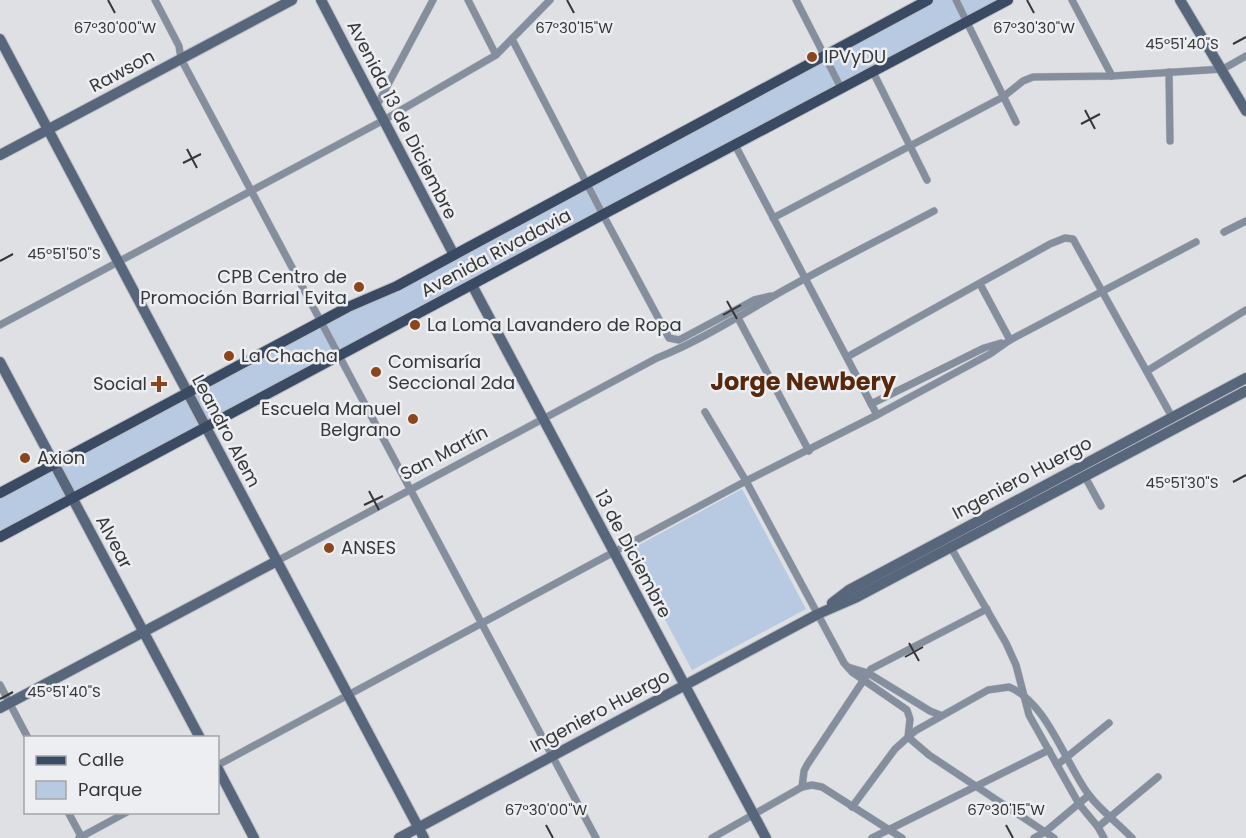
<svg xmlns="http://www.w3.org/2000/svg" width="1246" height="838" viewBox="0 0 1246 838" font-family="Poppins,sans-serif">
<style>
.green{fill:#b8c9e2}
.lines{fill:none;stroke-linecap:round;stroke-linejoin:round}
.street-casing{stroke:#bcbec2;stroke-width:8}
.secondary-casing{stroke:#bcbec2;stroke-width:12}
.primary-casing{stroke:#bcbec2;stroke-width:12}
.street{stroke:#848e9d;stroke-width:7}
.secondary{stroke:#58667b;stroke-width:10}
.primary{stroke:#3a4a63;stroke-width:10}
.ticks{fill:none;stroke:#363738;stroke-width:2}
.poi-dot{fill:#8b461d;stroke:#eceef1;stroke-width:2}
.labels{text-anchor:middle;stroke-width:5;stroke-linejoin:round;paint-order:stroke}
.poi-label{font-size:18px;fill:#363738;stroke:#eceef1;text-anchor:start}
.street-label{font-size:18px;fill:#363738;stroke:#eceef1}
.district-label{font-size:24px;font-weight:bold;fill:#57280b;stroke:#eceef1}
.ticks-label{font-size:15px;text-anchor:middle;fill:#363738;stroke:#eceef1;stroke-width:5;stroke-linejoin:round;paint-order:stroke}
</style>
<rect width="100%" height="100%" fill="#dee0e4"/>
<g class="green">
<polygon points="928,0 1008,0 0,537 0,493"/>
<polygon points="742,489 806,609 692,670 628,551"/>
</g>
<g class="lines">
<defs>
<g id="street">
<polyline points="155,0 179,46 181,59 596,838"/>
<polyline points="468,0 496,55"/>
<polyline points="796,0 841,88"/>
<polyline points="956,0 1016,122"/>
<polyline points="1072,0 1112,76"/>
<polyline points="512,39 601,211 669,338 679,340 754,300 771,296"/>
<polyline points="873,72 927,180"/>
<polyline points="1169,72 1170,141"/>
<polyline points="377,105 433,0"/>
<polyline points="735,145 877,415"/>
<polyline points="773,218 1003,97 1023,81 1033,77 1112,76 1223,69 1246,56"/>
<polyline points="1224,232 1246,221"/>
<polyline points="980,284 1010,340"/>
<polyline points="738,318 809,451"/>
<polyline points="0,325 384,120 496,55 550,0"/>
<polyline points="847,357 1050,244 1065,238 1073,239 1172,417"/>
<polyline points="1147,371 1246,310"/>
<polyline points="871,404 984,348 1001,343"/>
<polyline points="705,412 746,481 844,663 852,672 907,710 910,719 908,737 929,755 1054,838"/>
<polyline points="1084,475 1101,506"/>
<polyline points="950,546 1006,643 1016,665 1029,715 1079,804 1098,827 1104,838"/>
<path d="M277 561 657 358C700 341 739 316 779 293 830 264 883 238 934 211"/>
<polyline points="848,667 868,673 930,711 940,715"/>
<polyline points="0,685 28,738"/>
<polyline points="218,765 746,481 877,415 990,354 1010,340 1196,242"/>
<polyline points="1057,765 1109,723"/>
<polyline points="802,787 804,771 807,765 871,669 987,609"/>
<path d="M852 807 895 749 915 731 988 690 1009 687C1047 702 1066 765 1089 795 1101 811 1119 824 1132 838"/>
<polyline points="68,812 82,838"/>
<polyline points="1098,827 1158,777"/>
<polyline points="79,838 127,812"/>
<polyline points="712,838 802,787 812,785 822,787 902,838"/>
<polyline points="872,838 1049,750"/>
<polyline points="1034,838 1045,832 1089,795"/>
</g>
<g id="secondary">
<polyline points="321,0 454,255"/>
<polyline points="1180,0 1246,111"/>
<polyline points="0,39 424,838"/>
<polyline points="0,155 292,0"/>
<polyline points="472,285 766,838"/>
<polyline points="0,362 200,738"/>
<polyline points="832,603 849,590 1246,378"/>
<polyline points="0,708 277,561"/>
<polyline points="218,769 254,838"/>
<polyline points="399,838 818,614 855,598 1246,391"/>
</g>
<g id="primary">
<polyline points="0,493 348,307 397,286 454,255 928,0"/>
<polyline points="0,537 602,215 1008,0"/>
</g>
</defs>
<use href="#street" class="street-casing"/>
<use href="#secondary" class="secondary-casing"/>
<use href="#primary" class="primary-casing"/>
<use href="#street" class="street"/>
<use href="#secondary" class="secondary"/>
<use href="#primary" class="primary"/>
</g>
<path class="ticks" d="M108 0 115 13M567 0 574 13M1027 0 1034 13M1233 44 1246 37M1085 110 1095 129M1081 124 1100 114M187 149 197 168M183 163 201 154M0 261 13 254M727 301 737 319M723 315 741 305M1233 482 1246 475M369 491 379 510M364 505 383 496M909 643 919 661M905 657 923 647M0 699 13 692M546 825 553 838M1006 825 1013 838"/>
<g class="poi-dot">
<circle cx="812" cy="57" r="6"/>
<circle cx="359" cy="287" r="6"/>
<circle cx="415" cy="325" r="6"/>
<circle cx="229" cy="356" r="6"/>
<circle cx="376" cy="372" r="6"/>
<path d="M156 375h6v6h6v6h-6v6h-6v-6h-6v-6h6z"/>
<circle cx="413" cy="419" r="6"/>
<circle cx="25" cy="458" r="6"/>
<circle cx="329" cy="548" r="6"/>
</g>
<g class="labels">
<g class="poi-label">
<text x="824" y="63">IPVyDU</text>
<text x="347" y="283" text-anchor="end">CPB Centro de<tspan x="347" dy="21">Promoción Barrial Evita</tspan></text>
<text x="427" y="331">La Loma Lavandero de Ropa</text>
<text x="241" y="362">La Chacha</text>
<text x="388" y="368">Comisaría<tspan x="388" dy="21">Seccional 2da</tspan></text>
<text x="147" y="390" text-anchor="end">Social</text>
<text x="401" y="415" text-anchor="end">Escuela Manuel<tspan x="401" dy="21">Belgrano</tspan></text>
<text x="37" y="464">Axion</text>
<text x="341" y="554">ANSES</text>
</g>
<g class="street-label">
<text transform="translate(122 71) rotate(-28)" y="6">Rawson</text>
<text transform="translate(402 120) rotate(63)" y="6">Avenida 13 de Diciembre</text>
<text transform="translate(496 253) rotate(-28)" y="6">Avenida Rivadavia</text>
<text transform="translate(226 431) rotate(62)" y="6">Leandro Alem</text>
<text transform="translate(444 453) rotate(-28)" y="6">San Martín</text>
<text transform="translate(1022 478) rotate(-28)" y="6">Ingeniero Huergo</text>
<text transform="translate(114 542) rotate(62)" y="6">Alvear</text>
<text transform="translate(633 554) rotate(62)" y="6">13 de Diciembre</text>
<text transform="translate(600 711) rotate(-28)" y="6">Ingeniero Huergo</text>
</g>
<g class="district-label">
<text x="803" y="390">Jorge Newbery</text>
</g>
</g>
<g class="ticks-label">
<text x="115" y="33">67°30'00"W</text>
<text x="574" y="33">67°30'15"W</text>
<text x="1034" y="33">67°30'30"W</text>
<text x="1182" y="49">45°51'40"S</text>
<text x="64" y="259">45°51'50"S</text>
<text x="1182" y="488">45°51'30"S</text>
<text x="64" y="697">45°51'40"S</text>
<text x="546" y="815">67°30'00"W</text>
<text x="1006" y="815">67°30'15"W</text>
</g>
<rect x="24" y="736" width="195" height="78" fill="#eceef1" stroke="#a3a5a7" stroke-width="1.5"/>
<rect x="36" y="756" width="30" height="9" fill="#3a4a63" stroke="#a3a5a7" stroke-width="1.5"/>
<text x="78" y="766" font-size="18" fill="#363738">Calle</text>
<rect x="36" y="781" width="30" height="18" fill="#b8c9e2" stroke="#a3a5a7" stroke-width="1.5"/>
<text x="78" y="796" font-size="18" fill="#363738">Parque</text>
</svg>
